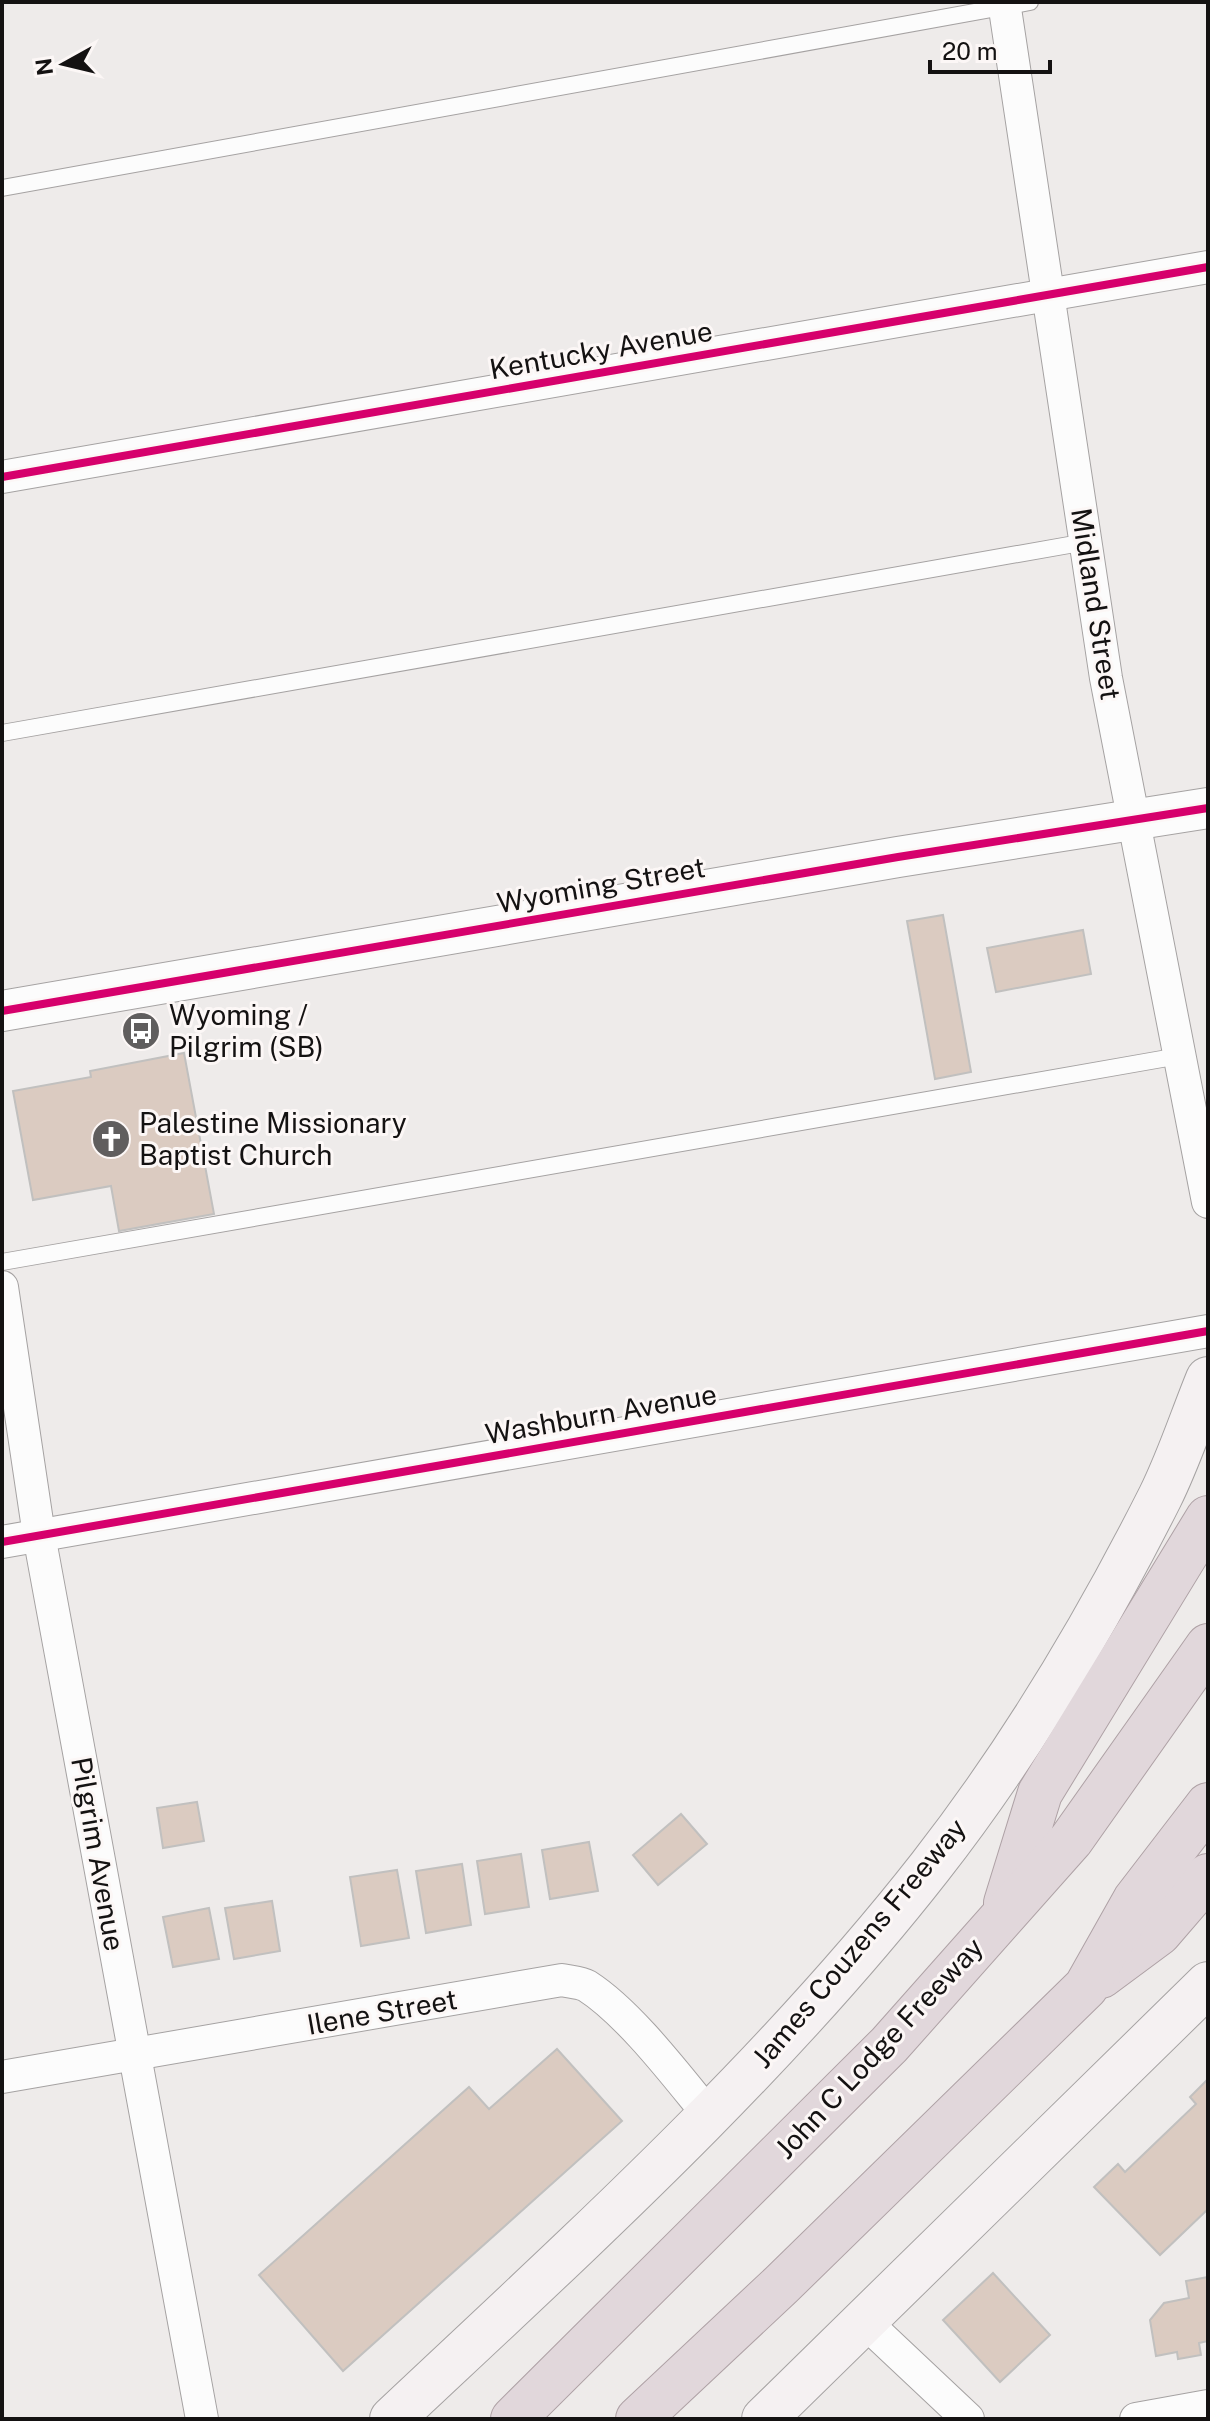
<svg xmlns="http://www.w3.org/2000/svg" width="1210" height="2421" viewBox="0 0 1210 2421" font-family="'Public Sans',sans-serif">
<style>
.building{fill:#dbcbc1;stroke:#c1c0bf;stroke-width:2}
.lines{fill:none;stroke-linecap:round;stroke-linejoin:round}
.service-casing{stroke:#a5a2a2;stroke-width:18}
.minor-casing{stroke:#a5a2a2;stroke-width:34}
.tertiary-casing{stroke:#a5a2a2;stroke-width:42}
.secondary-casing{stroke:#a5a2a2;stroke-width:46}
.motorway-casing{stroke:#aea1a5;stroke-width:46}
.service{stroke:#fcfcfc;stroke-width:16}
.minor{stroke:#fcfcfc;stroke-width:32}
.tertiary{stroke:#fcfcfc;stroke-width:40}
.secondary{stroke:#f5f1f2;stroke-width:44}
.motorway{stroke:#e1d7db;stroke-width:44}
.cycleway-casing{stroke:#fcf7f6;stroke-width:13}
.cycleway{stroke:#d6006c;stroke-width:8}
.labels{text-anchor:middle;stroke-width:6;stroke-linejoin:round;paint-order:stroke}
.street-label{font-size:28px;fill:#141212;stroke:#fcf7f6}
.poi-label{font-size:28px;fill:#141212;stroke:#fcf7f6;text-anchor:start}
</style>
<rect width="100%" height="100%" fill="#eeebea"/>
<g class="building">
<polygon points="943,915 971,1072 935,1079 907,921"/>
<polygon points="1083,930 1091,974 996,992 987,948"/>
<polygon points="184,1053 214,1214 119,1231 111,1186 33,1200 13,1091 91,1077 90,1071"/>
<polygon points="197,1802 204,1841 163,1848 157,1808"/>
<polygon points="681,1814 707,1844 658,1885 633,1855"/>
<polygon points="589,1842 598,1891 550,1899 542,1850"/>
<polygon points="521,1854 529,1907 485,1914 477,1861"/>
<polygon points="462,1864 471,1925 426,1933 416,1871"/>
<polygon points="397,1870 409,1938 361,1946 350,1877"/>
<polygon points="272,1901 280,1951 234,1959 225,1908"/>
<polygon points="209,1908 219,1959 173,1967 163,1917"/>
<polygon points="557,2049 622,2121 343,2371 259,2275 469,2087 489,2109"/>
<polygon points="1208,2079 1208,2209 1160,2255 1094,2187 1118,2164 1125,2172 1196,2104 1190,2097"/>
<polygon points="993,2273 1050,2335 1000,2382 943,2320"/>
<polygon points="1208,2277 1208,2341 1199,2343 1201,2355 1178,2359 1177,2352 1156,2356 1150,2320 1164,2303 1189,2298 1186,2281"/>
</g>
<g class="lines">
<defs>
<g id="service">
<polyline points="2,188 1030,2"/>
<polyline points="2,733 1086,542"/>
<polyline points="2,1262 1179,1056"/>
</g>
<g id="minor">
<polyline points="1004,2 1106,678 1208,1202"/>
<polyline points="2,477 1208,267"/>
<polyline points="2,1287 39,1535 202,2419"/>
<polyline points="2,1542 1208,1331"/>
<path d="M2 2077 562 1980C570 1982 580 1982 587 1986 629 2013 676 2075 708 2114"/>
<polyline points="865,2322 968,2419"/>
<polyline points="1136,2419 1208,2406"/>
</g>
<polyline id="tertiary" points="2,1011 898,857 1208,808"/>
<g id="secondary">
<path d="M392 2419C578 2244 772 2069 930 1867 1019 1753 1095 1626 1160 1497 1179 1459 1192 1418 1208 1379"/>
<polyline points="764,2419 1208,1984"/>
</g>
<g id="motorway">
<polyline points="1006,1903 1040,1793 1208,1518"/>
<polyline points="1101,1976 1159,1933 1208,1876"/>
<polyline points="513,2419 889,2045 1071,1840 1208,1646"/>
<polyline points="638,2419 781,2285 1086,1987 1135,1900 1208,1805"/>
</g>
</defs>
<use href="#service" class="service-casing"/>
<use href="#minor" class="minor-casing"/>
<use href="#tertiary" class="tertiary-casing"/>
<use href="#secondary" class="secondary-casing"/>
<use href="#motorway" class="motorway-casing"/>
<use href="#service" class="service"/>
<use href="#minor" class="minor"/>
<use href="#tertiary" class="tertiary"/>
<use href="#secondary" class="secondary"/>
<use href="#motorway" class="motorway"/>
<defs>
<g id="cycleway">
<polyline points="2,477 1208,267"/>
<polyline points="2,1011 898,857 1208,808"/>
<polyline points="2,1542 1208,1331"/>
</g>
</defs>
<use href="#cycleway" class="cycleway-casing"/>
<use href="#cycleway" class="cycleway"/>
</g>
<defs>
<symbol id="bus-disc" viewBox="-11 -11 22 22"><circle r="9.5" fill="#605e5e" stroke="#fcf7f6"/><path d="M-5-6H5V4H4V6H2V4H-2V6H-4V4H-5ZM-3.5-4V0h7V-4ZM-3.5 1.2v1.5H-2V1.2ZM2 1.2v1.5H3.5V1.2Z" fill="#fff"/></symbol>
<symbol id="church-disc" viewBox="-11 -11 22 22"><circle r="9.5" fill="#605e5e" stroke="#fcf7f6"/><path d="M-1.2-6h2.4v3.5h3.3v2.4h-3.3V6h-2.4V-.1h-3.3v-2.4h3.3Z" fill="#fff"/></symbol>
</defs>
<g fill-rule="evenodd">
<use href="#bus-disc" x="119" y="1009" width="44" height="44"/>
<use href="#church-disc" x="89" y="1117" width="44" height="44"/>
</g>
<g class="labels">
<g class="street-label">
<text transform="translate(601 350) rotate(-10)" y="10">Kentucky Avenue</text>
<text transform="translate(1096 604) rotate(81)" y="10">Midland Street</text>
<text transform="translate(601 885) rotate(-10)" y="10">Wyoming Street</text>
<text transform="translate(601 1414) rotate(-10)" y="10">Washburn Avenue</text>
<text transform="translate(98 1854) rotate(80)" y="10">Pilgrim Avenue</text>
<text transform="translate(859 1943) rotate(-50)" y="10">James Couzens Freeway</text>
<text transform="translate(382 2012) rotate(-10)" y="10">Ilene Street</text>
<text transform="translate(879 2048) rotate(-47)" y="10">John C Lodge Freeway</text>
</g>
<g class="poi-label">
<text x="169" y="1025">Wyoming /<tspan x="169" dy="32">Pilgrim (SB)</tspan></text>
<text x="139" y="1133">Palestine Missionary<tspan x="139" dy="32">Baptist Church</tspan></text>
</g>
</g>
<rect width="1210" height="2421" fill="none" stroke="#141212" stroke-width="8"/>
<g transform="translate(64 64) rotate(262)" stroke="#fcf7f6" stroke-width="6" paint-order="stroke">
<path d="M0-6L14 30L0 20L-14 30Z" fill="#141212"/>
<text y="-12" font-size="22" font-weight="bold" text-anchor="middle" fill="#141212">N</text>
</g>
<path d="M930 60v12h120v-12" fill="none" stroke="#141212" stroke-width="4"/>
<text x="942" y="60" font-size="24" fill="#141212" stroke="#fcf7f6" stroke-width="6" paint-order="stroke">20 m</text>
</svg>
